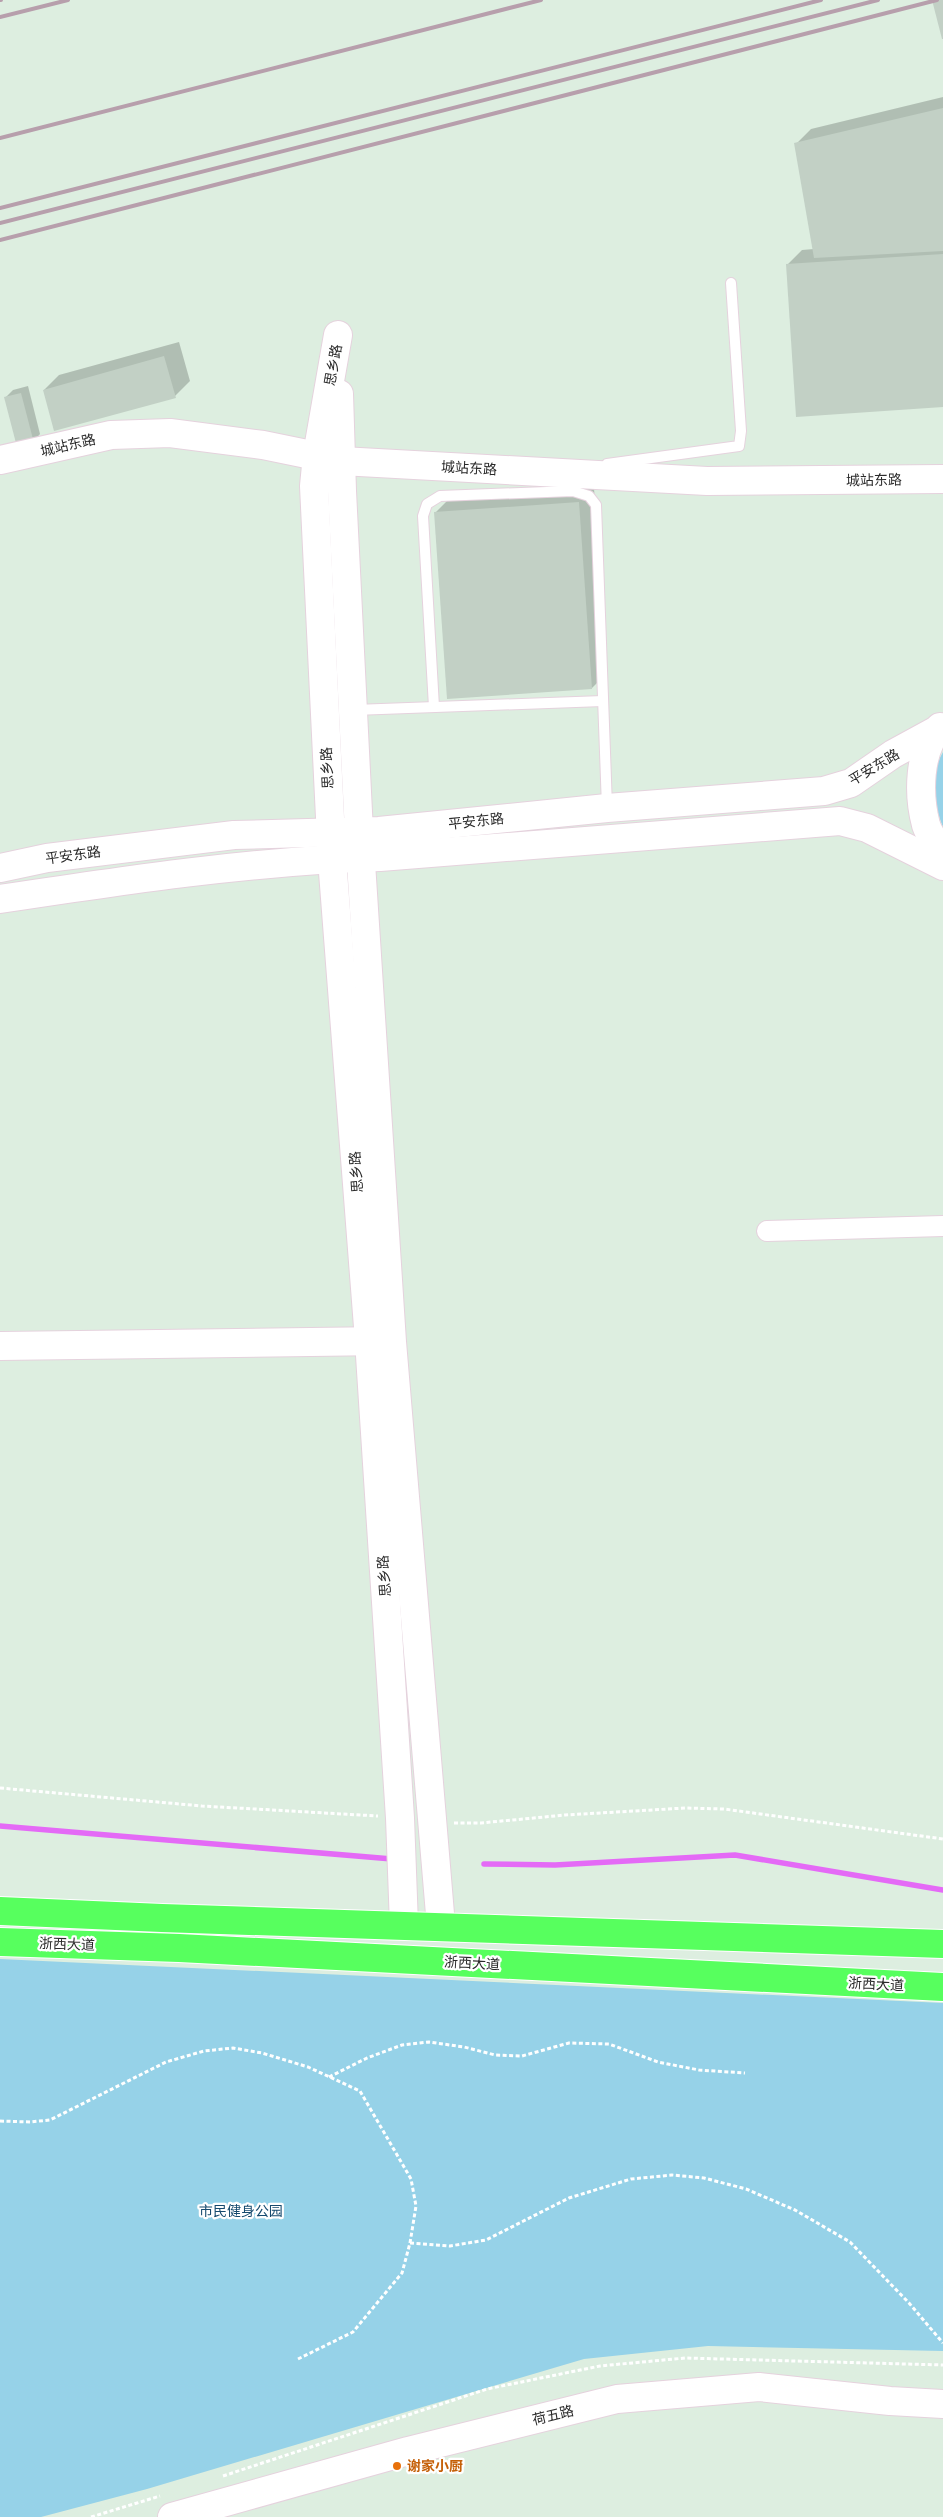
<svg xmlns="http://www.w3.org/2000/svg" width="943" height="2517" viewBox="0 0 943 2517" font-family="'Open Sans','Noto Sans SC',sans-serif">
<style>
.green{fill:#96d2e8}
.shadow{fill:#0003}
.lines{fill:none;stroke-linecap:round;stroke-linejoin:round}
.stream{stroke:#e46af6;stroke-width:5.5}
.building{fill:#c2d0c5}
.lane-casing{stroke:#e5d2dd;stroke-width:12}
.street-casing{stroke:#e5d2dd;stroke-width:22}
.secondary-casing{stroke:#e5d2dd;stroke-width:30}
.highway-casing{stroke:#fff;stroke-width:30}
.path{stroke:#fff;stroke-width:3;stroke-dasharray:4 2.5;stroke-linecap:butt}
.lane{stroke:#fff;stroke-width:10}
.street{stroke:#fff;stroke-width:20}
.secondary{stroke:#fff;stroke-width:28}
.highway{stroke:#57ff5e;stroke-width:28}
.rail{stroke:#b79fac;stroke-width:4}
.food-dot{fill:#e8710a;stroke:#fff;stroke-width:2}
.labels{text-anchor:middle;stroke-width:4.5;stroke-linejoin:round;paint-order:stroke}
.street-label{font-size:14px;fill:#2b2b2b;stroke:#fff}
.park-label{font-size:14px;fill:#164a6e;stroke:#fff}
.food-label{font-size:14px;font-weight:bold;fill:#c56008;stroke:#fff;text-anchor:start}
</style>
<rect width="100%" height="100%" fill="#ddeee0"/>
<g class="green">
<path d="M943 752V827C933 804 930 774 943 752Z"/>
<polygon points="0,1959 943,2003 943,2351 708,2346 584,2359 147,2489 41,2517 0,2517"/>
</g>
<g class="shadow">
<polygon points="943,97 943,406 787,265 802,250 814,249 796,144 811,129"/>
<polygon points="179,342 190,381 175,396 44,390 59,375"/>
<polygon points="28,386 40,434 33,442 5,398 13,390"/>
<polygon points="594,488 607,673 592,688 435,513 450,498"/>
</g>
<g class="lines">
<g class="stream">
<polyline points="0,1826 392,1859"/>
<polyline points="484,1864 555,1865 735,1855 943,1890"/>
</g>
</g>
<g class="building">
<polygon points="932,0 943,0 943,39 942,39"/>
<polygon points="943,108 943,251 814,258 794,143"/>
<polygon points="943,254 943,407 796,417 786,264"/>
<polygon points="164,356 176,398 54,431 43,390"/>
<polygon points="21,393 34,443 17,447 4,397"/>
<polygon points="579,502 592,689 447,699 434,512"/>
</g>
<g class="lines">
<defs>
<g id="lane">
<polyline points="607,464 739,446 741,431 731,283"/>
<polyline points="434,707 423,516 427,504 440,496 573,491 589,496 596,505 607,807"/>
<polyline points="354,710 603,701"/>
</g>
<polyline id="street" points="767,1231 943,1226"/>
<g id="secondary">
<polyline points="338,335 317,455 314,486 332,859 369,1340 400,1818 404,1925"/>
<polyline points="339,394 342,491 359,832 392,1342 441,1926"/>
<polyline points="0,460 111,435 170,433 263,445 341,461 707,481 943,479"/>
<path d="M940 727C918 751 918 795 926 825 929 835 938 846 943 856"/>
<polyline points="0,868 47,858 234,835 379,831 607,808 824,791 851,783 893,754 937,730"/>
<path d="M0 899C126 880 252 861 380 857L840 821 867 828 943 866"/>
<polyline points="0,1346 386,1341"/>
<polyline points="172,2517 408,2451 617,2399 759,2387 890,2401 943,2404"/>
</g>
<g id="highway">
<polyline points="0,1911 162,1918 943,1944"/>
<polyline points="0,1942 179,1948 943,1987"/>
</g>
</defs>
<use href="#lane" class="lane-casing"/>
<use href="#street" class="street-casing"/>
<use href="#secondary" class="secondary-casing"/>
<use href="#highway" class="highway-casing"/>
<g class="path">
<polyline points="0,1788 202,1806 378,1816"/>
<polyline points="454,1823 481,1823 565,1815 685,1808 724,1809 943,1839"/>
<polyline points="329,2077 367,2058 402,2045 429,2042 464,2047 495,2055 522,2056 569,2043 609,2044 658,2062 699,2070 745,2073"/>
<polyline points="0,2121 30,2122 50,2120 166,2062 204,2051 233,2048 262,2053 308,2067 360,2091 411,2179 416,2206 410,2243 402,2273 353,2332 298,2359"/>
<polyline points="410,2243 450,2246 486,2240 569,2198 631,2179 672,2175 704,2178 746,2189 795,2210 850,2242 909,2303 943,2343"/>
<polyline points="223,2476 487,2389 600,2366 685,2358 943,2365"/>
<polyline points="91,2517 160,2496"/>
</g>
<use href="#lane" class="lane"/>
<use href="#street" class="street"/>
<use href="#secondary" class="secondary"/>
<use href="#highway" class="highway"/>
<g class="rail">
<polyline points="0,0 1,0"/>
<polyline points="0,17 68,0"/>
<polyline points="0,138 541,0"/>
<polyline points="0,208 821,0"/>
<polyline points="0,223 878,0"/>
<polyline points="0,240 937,0"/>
</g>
</g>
<circle class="food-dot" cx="397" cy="2466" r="5"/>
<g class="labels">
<g class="street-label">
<text transform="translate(333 365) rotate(-80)" y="5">思乡路</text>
<text transform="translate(68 445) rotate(-13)" y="5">城站东路</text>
<text transform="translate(469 468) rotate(3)" y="5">城站东路</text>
<text transform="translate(874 480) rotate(-1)" y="5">城站东路</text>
<text transform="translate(874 767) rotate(-31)" y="5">平安东路</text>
<text transform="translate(327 768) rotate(-93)" y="5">思乡路</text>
<text transform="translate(476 821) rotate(-6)" y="5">平安东路</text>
<text transform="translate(73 855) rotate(-8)" y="5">平安东路</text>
<text transform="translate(356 1172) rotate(-94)" y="5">思乡路</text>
<text transform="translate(384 1576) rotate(-94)" y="5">思乡路</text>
<text transform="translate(67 1944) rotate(2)" y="5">浙西大道</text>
<text transform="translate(472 1963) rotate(3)" y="5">浙西大道</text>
<text transform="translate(876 1984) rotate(3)" y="5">浙西大道</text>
<text transform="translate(553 2415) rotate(-14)" y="5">荷五路</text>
</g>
<g class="park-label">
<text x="241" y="2216">市民健身公园</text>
</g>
<g class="food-label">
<text x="407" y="2471">谢家小厨</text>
</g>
</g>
</svg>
